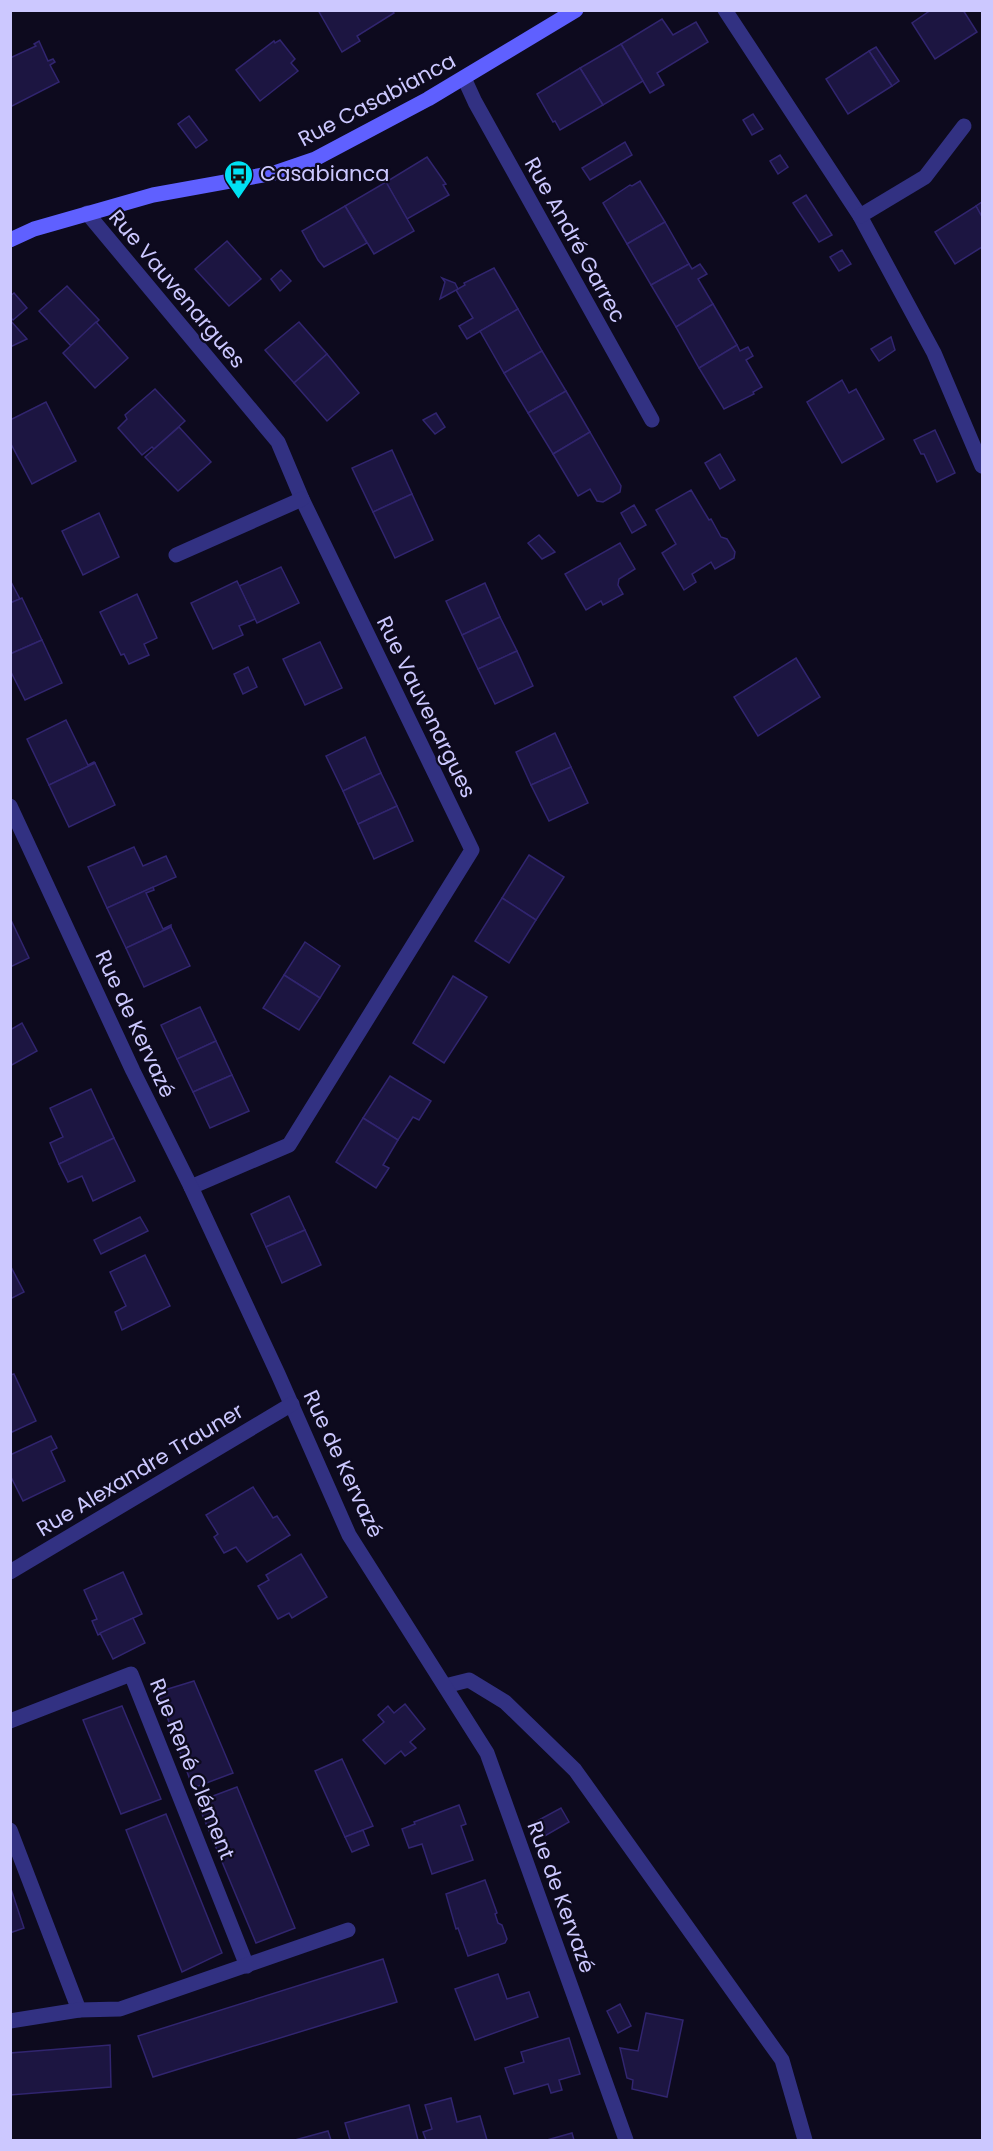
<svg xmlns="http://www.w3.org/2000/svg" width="993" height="2151" viewBox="0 0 993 2151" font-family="Poppins,sans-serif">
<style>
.building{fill:#1c1541;stroke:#31256f;stroke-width:1.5}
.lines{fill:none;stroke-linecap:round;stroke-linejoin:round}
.lane{stroke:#323182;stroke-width:15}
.street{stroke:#323182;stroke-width:15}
.secondary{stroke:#5f60ff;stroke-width:15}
.labels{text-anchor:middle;stroke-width:4.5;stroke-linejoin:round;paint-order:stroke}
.street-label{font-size:21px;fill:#ccc8ff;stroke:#0d0a1e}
.poi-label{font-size:21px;fill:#ccc8ff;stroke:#0d0a1e;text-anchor:start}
</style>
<rect width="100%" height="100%" fill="#0d0a1e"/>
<g class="building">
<polygon points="318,10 392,10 394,13 357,36 360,41 342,52"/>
<polygon points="931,10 963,10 977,32 935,59 912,23"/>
<polygon points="662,19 673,35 696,22 708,42 657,73 664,85 650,93 621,44"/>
<polygon points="280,40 295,59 291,63 298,71 260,101 236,70 274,41 275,43"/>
<polygon points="39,41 48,61 53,59 55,62 50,65 59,82 10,107 10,58 36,46 34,44"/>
<polygon points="621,44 643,81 603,105 580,68"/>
<polygon points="876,47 899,81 892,86 869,51"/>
<polygon points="869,51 892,86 848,114 826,79"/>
<polygon points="580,68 603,105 560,130 555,121 553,122 537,94"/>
<polygon points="753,114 763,129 752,135 743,120"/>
<polygon points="189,116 207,140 196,148 178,124"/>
<polygon points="625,142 632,155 590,180 582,168"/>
<polygon points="780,155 788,167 778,174 770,161"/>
<polygon points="427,157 446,184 443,185 449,195 407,219 386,182"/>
<polygon points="640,181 665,222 627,244 603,203 630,185 632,186"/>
<polygon points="386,182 414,231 374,254 345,206"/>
<polygon points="806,195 832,235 819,242 793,203"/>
<polygon points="982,202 982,217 976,206"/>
<polygon points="345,206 367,243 324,267 318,260 302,231"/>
<polygon points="976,206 982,217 982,247 955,264 935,232"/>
<polygon points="665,222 689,264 651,285 627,244"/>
<polygon points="227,241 261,279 229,306 195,269"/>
<polygon points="842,250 851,264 839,271 830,257"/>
<polygon points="689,264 692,269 700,264 707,274 698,279 713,304 676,327 651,285"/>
<polygon points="494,268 518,309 467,339 459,326 473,318 456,290 465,285 464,283"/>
<polygon points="281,270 291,281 280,291 271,279"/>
<polygon points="442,278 455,283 458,289 440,299 445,282"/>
<polygon points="67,286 99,320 71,346 39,311"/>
<polygon points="14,293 27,308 13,320 10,317 10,296"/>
<polygon points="713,304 737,345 699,368 676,327"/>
<polygon points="518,309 542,351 504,373 480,331"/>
<polygon points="10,320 27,339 10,347"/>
<polygon points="96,322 128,358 95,388 63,353"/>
<polygon points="299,322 327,354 294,383 265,350"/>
<polygon points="891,337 895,350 879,361 871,349"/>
<polygon points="737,345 740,351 748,347 753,356 746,360 762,387 753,392 754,394 724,409 699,368"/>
<polygon points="542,351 566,391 528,413 504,373"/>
<polygon points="327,354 359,393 327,421 294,383"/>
<polygon points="842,380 849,393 856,389 884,439 842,463 807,402"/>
<polygon points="155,389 185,421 154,449 152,447 142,455 118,428 127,419 125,415"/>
<polygon points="566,391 590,432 553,454 528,413"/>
<polygon points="46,402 76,461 32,484 10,442 10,420"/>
<polygon points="436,413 445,427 435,434 423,420"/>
<polygon points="179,427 211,462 178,491 145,457"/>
<polygon points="935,430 955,473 937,482 924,454 921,454 914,440"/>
<polygon points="590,432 621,486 620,492 603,502 597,501 590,489 578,496 553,454"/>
<polygon points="392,450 412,494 373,512 352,468"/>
<polygon points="720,454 735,480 720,489 705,463"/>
<polygon points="691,490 709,520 711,519 721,537 727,539 735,552 734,558 715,569 711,562 692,574 696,582 684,590 662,553 676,544 656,510"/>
<polygon points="412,494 433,540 395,558 373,512"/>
<polygon points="634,505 646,525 632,533 621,513"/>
<polygon points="99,513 119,557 83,575 62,531"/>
<polygon points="539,535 555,552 542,559 528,543"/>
<polygon points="620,543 635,569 619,579 618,585 623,594 603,605 601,601 586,610 565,574"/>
<polygon points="281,567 299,603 257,623 239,586"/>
<polygon points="10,580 20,599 10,603"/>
<polygon points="237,581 255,619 239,626 243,635 213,649 191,603"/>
<polygon points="485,583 500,617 462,635 446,601"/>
<polygon points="137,594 157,638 144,644 149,655 129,664 124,654 121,655 100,612"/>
<polygon points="22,598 42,640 10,654 10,603"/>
<polygon points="500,617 517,651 478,669 462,635"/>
<polygon points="42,640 62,683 25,700 10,670 10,654"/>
<polygon points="320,642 342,688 305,705 283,659"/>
<polygon points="517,651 533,686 495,704 478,669"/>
<polygon points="796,658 820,697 758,736 734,697"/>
<polygon points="248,667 257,687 243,694 234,674"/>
<polygon points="66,720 88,765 94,762 95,763 49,785 27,739"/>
<polygon points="555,733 571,767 531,785 516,752"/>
<polygon points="365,737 381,773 343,791 326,756"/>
<polygon points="95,763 115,805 69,827 49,785"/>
<polygon points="571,767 588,803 549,821 531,785"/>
<polygon points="381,773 397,806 358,824 343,791"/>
<polygon points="397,806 413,841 374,859 358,824"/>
<polygon points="134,847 143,866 166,856 176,877 107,908 88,867"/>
<polygon points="529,855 564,877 536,920 502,898"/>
<polygon points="153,887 154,890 146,893 163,929 171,925 171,927 126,948 107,908"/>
<polygon points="502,898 536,920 509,963 475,941"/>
<polygon points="10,918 29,958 10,967"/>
<polygon points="171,927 190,966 144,987 126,948"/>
<polygon points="305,942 340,966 320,998 284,975"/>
<polygon points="284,975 320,998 299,1030 263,1008"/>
<polygon points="453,976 487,997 444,1063 413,1043"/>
<polygon points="200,1007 216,1041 177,1059 161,1025"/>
<polygon points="22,1023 37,1051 10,1066 10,1030"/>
<polygon points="216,1041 232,1075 193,1092 177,1059"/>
<polygon points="232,1075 249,1111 210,1128 193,1092"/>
<polygon points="390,1076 431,1101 419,1120 413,1117 398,1140 363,1118"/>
<polygon points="91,1089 114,1138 59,1164 50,1143 63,1137 50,1108"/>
<polygon points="363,1118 398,1140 383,1165 389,1168 376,1188 336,1162"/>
<polygon points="114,1138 135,1181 93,1201 82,1176 68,1182 59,1164"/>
<polygon points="289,1196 305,1230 266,1247 251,1214"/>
<polygon points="140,1217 148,1231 101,1254 94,1240"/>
<polygon points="305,1230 321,1265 282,1283 266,1247"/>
<polygon points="145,1255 170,1306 122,1330 115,1312 126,1306 110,1272"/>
<polygon points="10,1265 24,1292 10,1299"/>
<polygon points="14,1374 36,1421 10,1433 10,1375"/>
<polygon points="51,1436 57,1448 51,1451 65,1481 23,1501 10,1475 10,1455"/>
<polygon points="253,1487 273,1518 277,1516 290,1535 247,1562 236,1547 224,1553 214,1537 218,1534 206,1515"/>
<polygon points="301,1554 327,1597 292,1618 289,1613 278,1619 258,1586 269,1580 266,1575"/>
<polygon points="123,1572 142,1614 98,1635 92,1621 97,1619 84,1590"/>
<polygon points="133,1618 145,1643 113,1659 100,1633"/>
<polygon points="194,1681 233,1773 193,1788 158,1692"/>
<polygon points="405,1704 425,1729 410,1742 416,1748 405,1756 401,1751 385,1764 363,1740 384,1722 378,1715 388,1706 394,1713"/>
<polygon points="122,1706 161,1799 121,1814 83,1720"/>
<polygon points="342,1759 373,1826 345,1837 315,1771"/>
<polygon points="237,1787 295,1928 256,1943 197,1802"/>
<polygon points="459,1805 466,1824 461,1826 473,1860 432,1874 422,1844 409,1848 402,1829 415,1824 414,1822"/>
<polygon points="561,1808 569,1822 543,1837 535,1822"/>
<polygon points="166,1814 222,1953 182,1972 126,1830"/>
<polygon points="363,1830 369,1845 352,1852 345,1837"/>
<polygon points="485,1880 497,1913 495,1914 498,1923 502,1925 507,1939 505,1943 468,1956 458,1928 456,1929 446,1894"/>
<polygon points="11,1889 24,1928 10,1933 10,1889"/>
<polygon points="383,1959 397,2002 153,2077 138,2036"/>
<polygon points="498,1974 507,1999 529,1992 538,2017 475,2040 455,1989"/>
<polygon points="620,2004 631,2026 618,2033 607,2011"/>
<polygon points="646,2013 683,2020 667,2097 632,2089 633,2080 627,2078 620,2048 638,2051"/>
<polygon points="569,2038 580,2074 559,2080 562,2090 551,2093 548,2084 514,2094 505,2068 524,2062 521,2052"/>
<polygon points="110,2045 111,2087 10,2095 10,2053"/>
<polygon points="451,2098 457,2122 480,2116 487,2140 426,2140 423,2132 432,2129 425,2105"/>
<polygon points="409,2105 418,2140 350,2140 345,2123"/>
<polygon points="328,2131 331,2140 295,2140"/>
<polygon points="572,2133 574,2140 547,2140"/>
</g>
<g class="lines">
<polyline class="lane" points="445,1686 469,1680 505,1702 575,1770 782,2060 805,2140"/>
<g class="street">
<polyline points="725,10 860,216 934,353 982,466"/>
<polyline points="464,78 475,102 652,420"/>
<polyline points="87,213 278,442 302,499 472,850 289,1145 191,1187"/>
<polyline points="860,216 925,177 964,126"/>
<polyline points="176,555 302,499"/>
<polyline points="10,806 133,1071 191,1187 278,1374 349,1535 487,1753 626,2140"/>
<polyline points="10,1572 292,1404"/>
<polyline points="10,1721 131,1674 247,1966"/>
<polyline points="10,1830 79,2010"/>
<polyline points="10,2021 79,2010 120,2009 348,1930"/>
</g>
<polyline class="secondary" points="10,240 34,229 153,195 274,173 315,159 428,99 576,10"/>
</g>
<defs>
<symbol id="bus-pin" viewBox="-11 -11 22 30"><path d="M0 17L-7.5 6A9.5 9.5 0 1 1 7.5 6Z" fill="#00e2f3" stroke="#0d0a1e"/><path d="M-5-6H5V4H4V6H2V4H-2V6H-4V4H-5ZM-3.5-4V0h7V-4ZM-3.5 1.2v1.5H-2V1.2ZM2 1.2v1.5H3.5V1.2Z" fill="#111"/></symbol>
</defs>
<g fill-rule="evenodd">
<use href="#bus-pin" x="222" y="158" width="33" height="45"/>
</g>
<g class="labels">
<g class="street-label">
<text transform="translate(377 100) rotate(-28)" y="7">Rue Casabianca</text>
<text transform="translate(575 240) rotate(61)" y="7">Rue André Garrec</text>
<text transform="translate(177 289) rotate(50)" y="7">Rue Vauvenargues</text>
<text transform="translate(426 707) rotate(64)" y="7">Rue Vauvenargues</text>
<text transform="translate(135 1024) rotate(65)" y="7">Rue de Kervazé</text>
<text transform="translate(343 1464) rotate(65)" y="7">Rue de Kervazé</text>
<text transform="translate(140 1470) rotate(-31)" y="7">Rue Alexandre Trauner</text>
<text transform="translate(192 1769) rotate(68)" y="7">Rue René Clément</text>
<text transform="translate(561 1897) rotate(70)" y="7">Rue de Kervazé</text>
</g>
<g class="poi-label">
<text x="260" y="181">Casabianca</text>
</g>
</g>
<rect width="993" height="2151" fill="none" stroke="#ccc8ff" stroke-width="24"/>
</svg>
